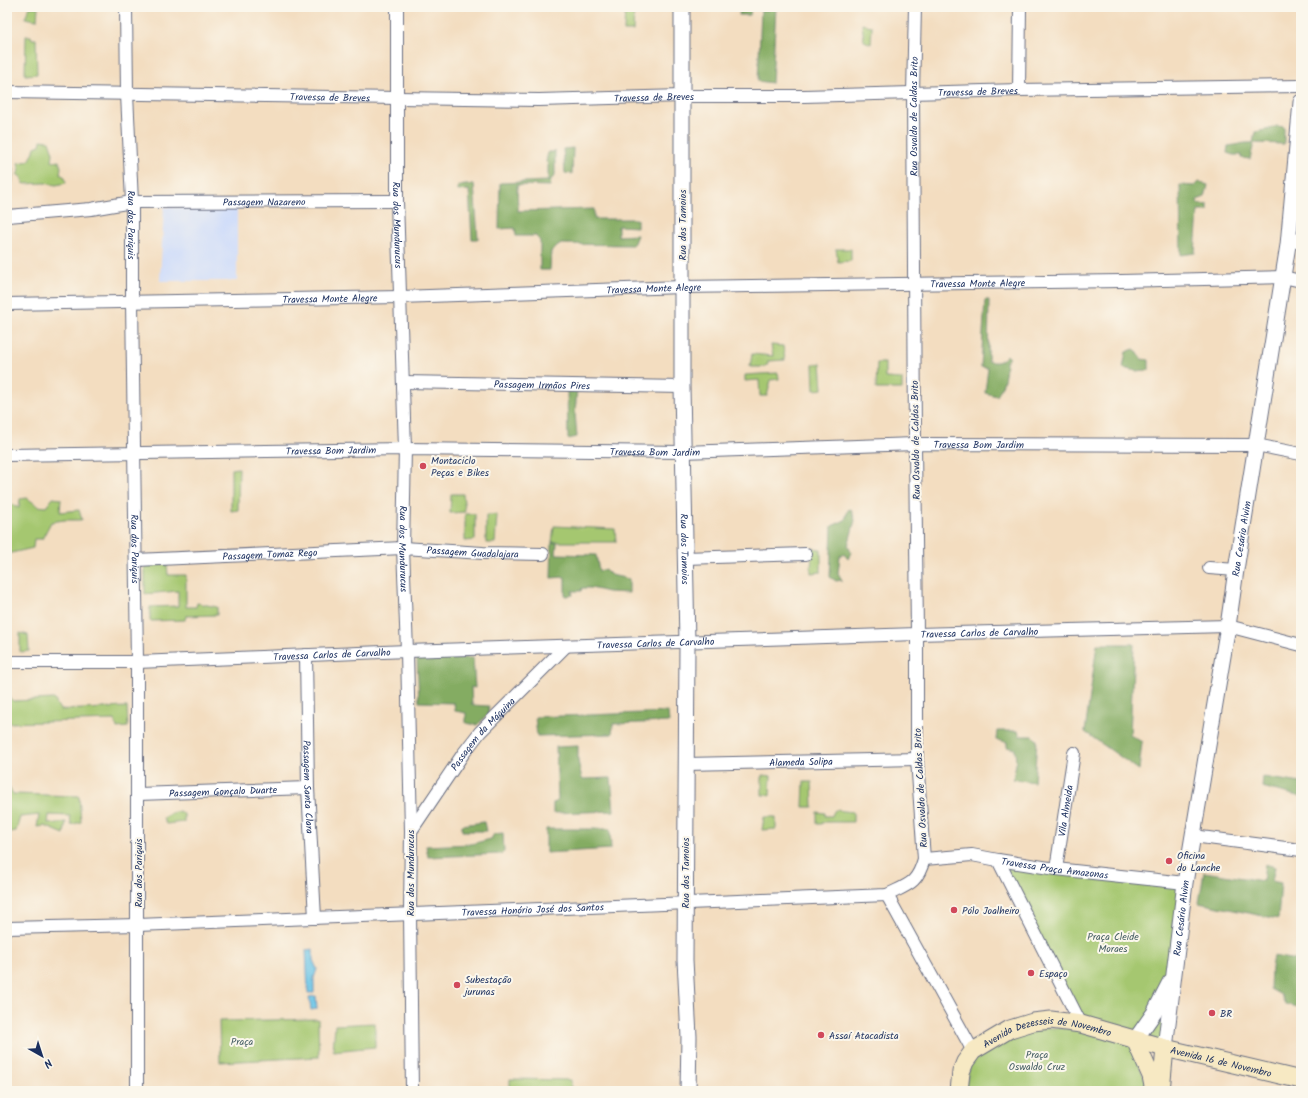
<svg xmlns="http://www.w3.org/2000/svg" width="1308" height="1098" viewBox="0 0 1308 1098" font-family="Kalam,sans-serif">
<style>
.built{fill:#cddbfa}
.green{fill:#a5c76f;stroke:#607b66}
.forest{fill:#84ac62;stroke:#506e60}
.water{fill:#68c3e6;stroke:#4279a2}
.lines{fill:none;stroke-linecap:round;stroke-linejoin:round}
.minor-casing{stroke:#676c80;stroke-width:14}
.tertiary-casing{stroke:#676c80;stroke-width:17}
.secondary-casing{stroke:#676c80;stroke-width:19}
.minor{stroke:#fff;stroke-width:12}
.tertiary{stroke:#fff;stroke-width:15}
.secondary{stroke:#f7e9c3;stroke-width:17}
.poi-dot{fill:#d1495b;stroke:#fbf7ec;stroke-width:1.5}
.labels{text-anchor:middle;stroke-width:4;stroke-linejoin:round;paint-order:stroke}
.street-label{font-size:10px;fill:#1b2f5e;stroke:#fbf7ec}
.poi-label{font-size:10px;fill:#1b2f5e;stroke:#fbf7ec;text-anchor:start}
.park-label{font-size:10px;fill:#445d63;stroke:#fbf7ec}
</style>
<rect width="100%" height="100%" fill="#fbf7ec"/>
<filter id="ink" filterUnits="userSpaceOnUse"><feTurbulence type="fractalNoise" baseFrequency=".025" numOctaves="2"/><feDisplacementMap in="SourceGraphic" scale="8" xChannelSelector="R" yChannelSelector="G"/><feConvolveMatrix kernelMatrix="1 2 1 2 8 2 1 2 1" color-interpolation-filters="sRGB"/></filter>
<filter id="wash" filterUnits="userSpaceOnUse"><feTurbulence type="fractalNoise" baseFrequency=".012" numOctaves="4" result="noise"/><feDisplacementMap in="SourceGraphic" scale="16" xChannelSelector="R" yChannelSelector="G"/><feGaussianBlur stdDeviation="0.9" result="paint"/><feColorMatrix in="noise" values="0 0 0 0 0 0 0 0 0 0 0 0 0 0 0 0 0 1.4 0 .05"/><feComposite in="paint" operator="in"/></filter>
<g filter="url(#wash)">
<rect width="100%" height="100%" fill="#f3ddc0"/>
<polygon class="built" points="164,207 237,208 237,281 160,281"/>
<g class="green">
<polygon points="30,7 38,7 37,20 25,18"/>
<polygon points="625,7 634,7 633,31 624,31"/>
<polygon points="862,24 872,26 871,44 864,41"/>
<polygon points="26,36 31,36 32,39 36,39 37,74 25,75"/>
<polygon points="41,140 49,141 53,153 52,162 59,161 61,167 60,174 65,177 66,183 56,185 45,183 24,184 22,178 17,174 20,171 18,163 29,161 33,154 35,147 40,145"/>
<polygon points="7,167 14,169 12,182 7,202"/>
<polygon points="836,249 851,249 851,261 838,262"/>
<polygon points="771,345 783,346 785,360 768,361 768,365 766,365 764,367 750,367 752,354 773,356"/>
<polygon points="821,363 823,389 814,390 813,365"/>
<polygon points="877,363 885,363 885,378 902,379 902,389 876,389"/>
<polygon points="778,373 779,379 771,380 767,396 760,396 759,380 745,381 745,375"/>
<polygon points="239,468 238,510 231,511 231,469"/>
<polygon points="451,494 463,494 465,512 450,513"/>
<polygon points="27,498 38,506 46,507 53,498 61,499 60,512 79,510 82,520 64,520 51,522 42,539 34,539 33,548 7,554 7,503 8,502 19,508 20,499"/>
<polygon points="465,514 475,514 475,540 465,541"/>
<polygon points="486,515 497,515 495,543 486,543"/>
<polygon points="554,526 615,529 616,542 552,542"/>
<polygon points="812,548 821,549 821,572 811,573"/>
<polygon points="167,564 168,575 186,575 186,607 196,607 197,603 217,607 217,615 186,616 185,620 150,621 150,607 178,606 178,591 145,594 145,567"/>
<polygon points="20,633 28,635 29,651 20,652"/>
<polygon points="7,695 13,701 54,699 60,710 127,707 128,727 117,728 115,720 7,723"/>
<polygon points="762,775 771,776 770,795 762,795"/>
<polygon points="804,782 812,782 813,807 803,807"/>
<polygon points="7,784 13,794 79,796 81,822 71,825 70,816 49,815 48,824 66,822 64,834 45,826 37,827 39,815 20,817 16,831 7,833"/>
<polygon points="835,810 853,812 853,822 823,822 822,824 817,824 817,812 825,813 825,816 832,816 833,813"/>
<polygon points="179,811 184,814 184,822 166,824 163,818 171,813"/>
<polygon points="764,817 776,817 776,829 762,830"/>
<polygon points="998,860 1185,883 1167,1045 1081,1024"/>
<polygon points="318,1019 319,1057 220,1062 219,1021"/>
<polygon points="375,1023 375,1047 333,1051 335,1025"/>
<polygon points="1033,1027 1080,1029 1130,1043 1150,1091 965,1091 970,1064 994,1045"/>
<polygon points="510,1079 571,1080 571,1091 510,1091"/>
</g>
<g class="forest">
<polygon points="721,7 751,7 750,15 739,15 740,8"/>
<polygon points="770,7 776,7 772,83 758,81 761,10 769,10"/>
<path d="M1277 126 1284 127V144L1254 143 1250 159 1241 158V155H1233L1227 153 1228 146C1237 145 1244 142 1253 143L1255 132 1270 129Z"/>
<polygon points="573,148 572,174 565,173 563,149"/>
<polygon points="555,150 555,176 551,179 550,186 517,185 518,211 594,209 594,219 637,219 637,227 618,226 618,236 637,235 633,245 561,244 551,251 550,270 540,270 540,241 536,236 516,236 515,228 499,229 500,183 548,181 548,164 546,162 548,152 553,152"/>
<polygon points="1199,182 1208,185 1205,197 1197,200 1198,204 1208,205 1208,211 1198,211 1195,253 1181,255 1180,185 1195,186"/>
<polygon points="474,184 478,239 472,239 469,190 458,191 458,186"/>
<path d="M985 300H989L988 361C997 363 1000 363 1007 355L1010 358 1006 361C1006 375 1004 384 997 396L985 393 988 368 981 367Z"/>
<polygon points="1134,349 1138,352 1141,359 1149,360 1149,370 1136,371 1123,368 1126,352"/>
<polygon points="567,389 577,389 575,413 577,437 568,439"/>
<polygon points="851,509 855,520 848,546 851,552 848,559 844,554 840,556 838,573 842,580 836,581 830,577 832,526 845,520 848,510"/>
<polygon points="552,542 557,543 556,554 596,555 599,571 605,569 611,575 629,579 629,593 608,592 591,588 582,588 581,591 572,591 573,595 565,596 565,577 551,578"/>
<polygon points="1097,644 1134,644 1130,735 1142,742 1139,770 1085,732"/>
<polygon points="417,658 473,658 475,688 471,687 472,705 489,706 488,715 477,725 466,723 466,713 455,711 454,703 419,702"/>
<polygon points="668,712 669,722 613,724 612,734 537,736 535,717"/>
<polygon points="997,731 1018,731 1020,736 1033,736 1037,740 1034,782 1013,779 1016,764 1015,749 1007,747 1007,742 996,740"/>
<polygon points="578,746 578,761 582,779 611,778 614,811 553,813 553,803 556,802 558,800 556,747"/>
<polygon points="1263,777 1301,783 1301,797 1262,787"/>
<polygon points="484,822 486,831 462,831 462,825"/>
<polygon points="546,829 610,829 611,849 546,853"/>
<polygon points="503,833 504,852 500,854 428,857 426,846 471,844 491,839 494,834"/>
<polygon points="1265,864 1275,867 1272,881 1281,883 1278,919 1199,903 1204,872 1263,881"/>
<polygon points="1300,951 1301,952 1301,991 1298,1007 1285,1004 1281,995 1270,989 1271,968 1273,956 1296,960"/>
</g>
<g class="water">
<polygon points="313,949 313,960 317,969 314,978 314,993 308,993 306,950"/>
<polygon points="316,996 317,1009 311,1010 309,997"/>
</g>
</g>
<g filter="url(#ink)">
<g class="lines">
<defs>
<g id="minor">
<path id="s1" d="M126 7 127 94 132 202V302L137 662V1091"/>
<path id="s2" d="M397 7V201L405 449 403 548 407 651 411 831 410 913 412 1091"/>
<polyline points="1019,90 1020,7"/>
<path id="s3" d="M7 92 539 100 682 96H804L1019 90 1301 86"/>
<path id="s4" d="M8 216 91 209 132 202 397 201"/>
<polyline points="1288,245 1301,238"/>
<path id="s5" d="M7 304 400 297 682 287 1121 281 1283 277 1301 281"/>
<path id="s6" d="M403 382 682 387"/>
<path id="s7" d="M7 455 405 449 683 452 915 444 1256 445 1301 454"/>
<polyline points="685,558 806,554"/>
<path id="s8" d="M136 560 403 548 483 553 543 554"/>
<polyline points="1209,568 1236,570"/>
<path id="s9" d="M306 655 308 788 315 918"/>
<path id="s10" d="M7 662H137L407 651 917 634 1228 626 1301 645"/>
<path id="s11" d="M685 764 917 759"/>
<path id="s12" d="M138 794 308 788"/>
<path id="s13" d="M411 831 463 754 480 732 566 646"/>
<polyline points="1193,836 1301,850"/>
<path id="s14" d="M924 859 972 855 998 860 1056 869 1185 883"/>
<polyline points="998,860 1081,1024"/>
<path id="s15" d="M1056 869 1074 753"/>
<polyline points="887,895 973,1051"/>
<path id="s16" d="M7 928 138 925 887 895C909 884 917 884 924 859L917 759V634L915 444 913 93 915 7"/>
</g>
<g id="tertiary">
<path id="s17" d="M682 7V387L687 643 685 960 689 1037 688 1091"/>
<polyline points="1135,1040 1154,1013 1170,982"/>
<path id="s18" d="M1165 1048 1185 883 1228 626 1236 570 1288 245 1301 102"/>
</g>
<g id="secondary">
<polyline points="1135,1040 1151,1076 1154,1091"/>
<path id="s19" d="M959 1091 961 1072 965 1062 973 1051 1010 1029 1033 1022 1051 1020 1081 1024 1165 1048 1301 1080"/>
<polyline points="1161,1091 1165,1048"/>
</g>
</defs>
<use href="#minor" class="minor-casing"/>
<use href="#tertiary" class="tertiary-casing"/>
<use href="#secondary" class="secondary-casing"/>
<use href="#minor" class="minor"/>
<use href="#tertiary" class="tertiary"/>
<use href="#secondary" class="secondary"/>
</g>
</g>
<g class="poi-dot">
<circle cx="423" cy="466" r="4"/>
<circle cx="1169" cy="861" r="4"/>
<circle cx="954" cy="910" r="4"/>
<circle cx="1031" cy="973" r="4"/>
<circle cx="457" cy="985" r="4"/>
<circle cx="1212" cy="1013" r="4"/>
<circle cx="821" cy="1035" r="4"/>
</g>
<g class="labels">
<g class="street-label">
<text dy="4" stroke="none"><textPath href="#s3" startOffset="971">Travessa de Breves</textPath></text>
<text dy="4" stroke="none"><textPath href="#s3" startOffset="323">Travessa de Breves</textPath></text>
<text dy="4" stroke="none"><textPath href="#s3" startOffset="647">Travessa de Breves</textPath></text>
<text dy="4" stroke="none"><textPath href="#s16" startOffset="1678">Rua Osvaldo de Caldas Brito</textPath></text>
<text dy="4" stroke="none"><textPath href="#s4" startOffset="257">Passagem Nazareno</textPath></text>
<text dy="4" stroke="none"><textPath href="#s1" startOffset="218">Rua dos Pariquis</textPath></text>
<text dy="4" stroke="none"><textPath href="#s2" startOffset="218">Rua dos Mundurucus</textPath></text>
<text transform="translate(682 225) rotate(-90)" y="4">Rua dos Tamoios</text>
<text dy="4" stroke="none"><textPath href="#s5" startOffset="971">Travessa Monte Alegre</textPath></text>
<text dy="4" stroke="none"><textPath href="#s5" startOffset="647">Travessa Monte Alegre</textPath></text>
<text dy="4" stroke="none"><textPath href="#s5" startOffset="323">Travessa Monte Alegre</textPath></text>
<text dy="4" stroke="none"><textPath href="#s6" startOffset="139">Passagem Irmãos Pires</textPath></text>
<text transform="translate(915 440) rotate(-91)" y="4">Rua Osvaldo de Caldas Brito</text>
<text dy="4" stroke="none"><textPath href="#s7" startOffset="972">Travessa Bom Jardim</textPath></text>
<text dy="4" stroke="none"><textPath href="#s7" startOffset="324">Travessa Bom Jardim</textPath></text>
<text dy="4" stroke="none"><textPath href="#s7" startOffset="648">Travessa Bom Jardim</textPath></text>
<text dy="4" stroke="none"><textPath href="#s18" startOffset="515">Rua Cesário Alvim</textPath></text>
<text dy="4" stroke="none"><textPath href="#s1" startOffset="542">Rua dos Pariquis</textPath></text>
<text dy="4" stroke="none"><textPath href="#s2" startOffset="542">Rua dos Mundurucus</textPath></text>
<text dy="4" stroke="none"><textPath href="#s17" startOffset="542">Rua dos Tamoios</textPath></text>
<text dy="4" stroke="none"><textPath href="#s8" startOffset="337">Passagem Guadalajara</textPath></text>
<text dy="4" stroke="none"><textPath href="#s8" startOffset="134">Passagem Tomaz Rego</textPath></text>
<text dy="4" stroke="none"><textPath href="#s10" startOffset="973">Travessa Carlos de Carvalho</textPath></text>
<text dy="4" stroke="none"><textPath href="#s10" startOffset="649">Travessa Carlos de Carvalho</textPath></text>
<text dy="4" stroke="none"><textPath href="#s10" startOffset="325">Travessa Carlos de Carvalho</textPath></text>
<text dy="4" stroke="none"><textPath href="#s13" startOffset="121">Passagem da Máquina</textPath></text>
<text dy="4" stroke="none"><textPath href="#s11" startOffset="116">Alameda Solipa</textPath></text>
<text dy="4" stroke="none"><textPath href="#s9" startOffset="132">Passagem Santa Clara</textPath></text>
<text transform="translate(920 788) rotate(-93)" y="4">Rua Osvaldo de Caldas Brito</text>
<text dy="4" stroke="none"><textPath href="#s12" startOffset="85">Passagem Gonçalo Duarte</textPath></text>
<text dy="4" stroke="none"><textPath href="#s15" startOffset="59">Vila Almeida</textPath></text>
<text dy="4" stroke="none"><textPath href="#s14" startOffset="132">Travessa Praça Amazonas</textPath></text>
<text transform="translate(138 873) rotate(-90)" y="4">Rua dos Pariquis</text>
<text transform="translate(410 873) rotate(-90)" y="4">Rua dos Mundurucus</text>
<text transform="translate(685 873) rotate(-90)" y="4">Rua dos Tamoios</text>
<text dy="4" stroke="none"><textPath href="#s16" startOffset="526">Travessa Honório José dos Santos</textPath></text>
<text dy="4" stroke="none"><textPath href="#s18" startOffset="131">Rua Cesário Alvim</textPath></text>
<text dy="4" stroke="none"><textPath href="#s19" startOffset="123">Avenida Dezesseis de Novembro</textPath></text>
<text dy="4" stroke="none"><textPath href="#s19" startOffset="304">Avenida 16 de Novembro</textPath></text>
</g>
<g class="poi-label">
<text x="431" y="464">Montaciclo<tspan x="431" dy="12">Peças e Bikes</tspan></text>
<text x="1177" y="859">Oficina<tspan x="1177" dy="12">do Lanche</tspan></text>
<text x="962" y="914">Pólo Joalheiro</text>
<text x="1039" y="977">Espaço</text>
<text x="465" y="983">Subestação<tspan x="465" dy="12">jurunas</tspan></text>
<text x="1220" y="1017">BR</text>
<text x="829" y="1039">Assaí Atacadista</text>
</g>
<g class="park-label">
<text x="1113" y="940">Praça Cleide<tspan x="1113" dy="12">Moraes</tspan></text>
<text x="242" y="1045">Praça</text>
<text x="1037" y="1058">Praça<tspan x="1037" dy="12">Oswaldo Cruz</tspan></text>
</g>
</g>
<rect width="1308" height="1098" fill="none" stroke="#fbf7ec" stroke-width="24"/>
<g transform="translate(42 1056) rotate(141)" stroke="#fbf7ec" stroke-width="3" paint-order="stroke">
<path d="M0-3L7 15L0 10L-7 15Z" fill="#1b2f5e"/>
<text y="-6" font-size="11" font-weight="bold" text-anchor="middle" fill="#1b2f5e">N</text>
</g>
</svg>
